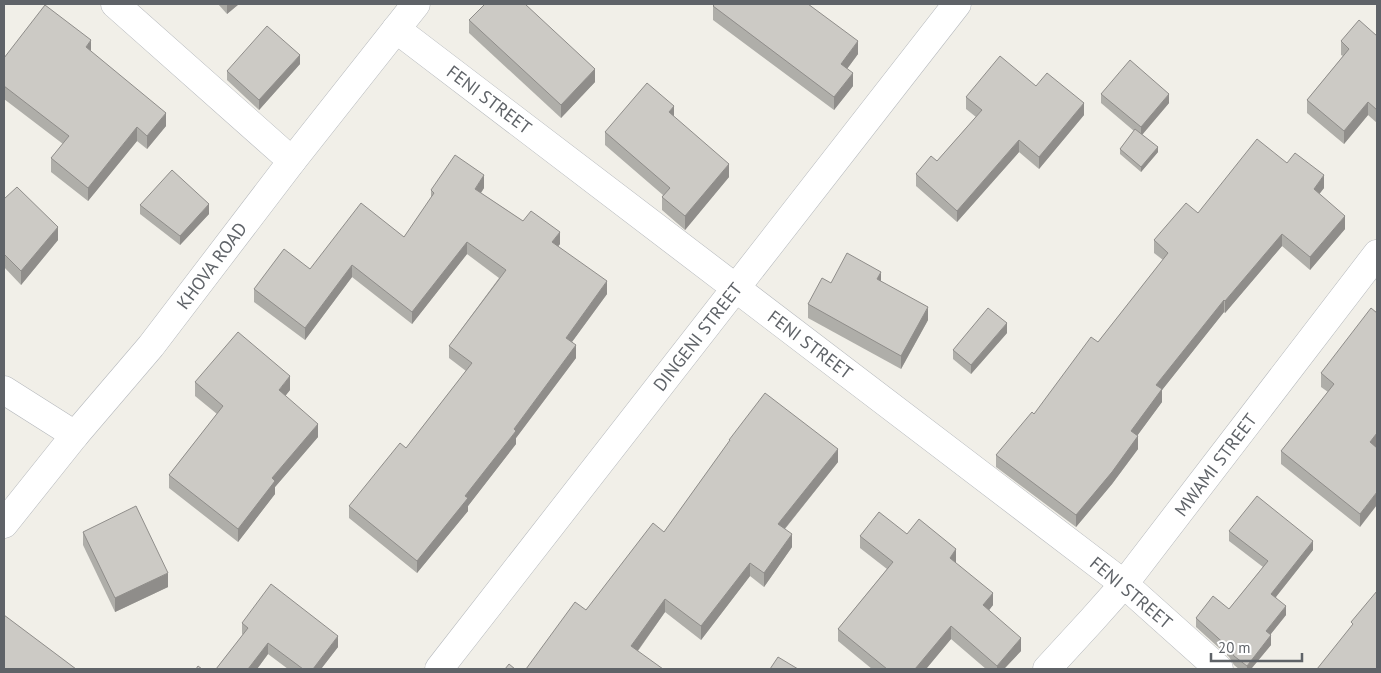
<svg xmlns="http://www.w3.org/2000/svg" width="1381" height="673" viewBox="0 0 1381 673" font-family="'PT Sans',sans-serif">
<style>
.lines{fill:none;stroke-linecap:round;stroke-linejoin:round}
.minor-casing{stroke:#b5b8bc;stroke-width:29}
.minor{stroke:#fff;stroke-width:28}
.wall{fill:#afaea9}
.shaded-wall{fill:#8f8d8a}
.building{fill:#cccac5;stroke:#8f8d8a}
.labels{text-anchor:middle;stroke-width:4;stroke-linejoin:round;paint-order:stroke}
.street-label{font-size:18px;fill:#5f6368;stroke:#fff}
</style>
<rect width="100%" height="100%" fill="#f1efe8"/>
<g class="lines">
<defs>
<g id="minor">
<polyline points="115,4 292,161"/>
<polyline points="396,29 1124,584 1219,669"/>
<polyline points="4,390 75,435"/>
<polyline points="4,524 75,435 151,346 292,161 416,4"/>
<polyline points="439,669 957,4"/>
<polyline points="1047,669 1092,620 1124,584 1377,254"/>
</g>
</defs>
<use href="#minor" class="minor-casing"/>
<use href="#minor" class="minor"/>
</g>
<g class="wall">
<polygon points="218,4 239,4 227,14"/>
<polygon points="713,6 858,54 847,69 853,86 834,110 713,20"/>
<polygon points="469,20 595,82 561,118 469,33"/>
<polygon points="1377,36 1377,123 1368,115 1344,144 1307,113 1307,100 1343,56 1341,55 1341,41"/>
<polygon points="91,52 166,126 147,149 137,141 88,201 51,172 51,158 63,144 4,99 4,58"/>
<polygon points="300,64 259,110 227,80 227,71"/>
<polygon points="1036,86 1084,115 1039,169 1019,152 957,222 916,186 916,174 937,161 976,117 966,109 966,97"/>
<polygon points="1101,94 1169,103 1142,135 1158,152 1141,172 1120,154 1120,149 1134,131 1101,103"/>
<polygon points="674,117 729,177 685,230 662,210 662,197 663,195 605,145 605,132"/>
<polygon points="1287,163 1324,188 1319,194 1345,229 1310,270 1282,246 1225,313 1224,312 1162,390 1162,402 1137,436 1138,449 1112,484 1076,527 996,467 996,455 1034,414 1098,342 1163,260 1154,253 1154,240 1198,213"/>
<polygon points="484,188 481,193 523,221 560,244 558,246 607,294 572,342 576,358 516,438 516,444 468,506 468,511 417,573 349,518 349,506 406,448 466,371 449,358 449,346 499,278 467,254 412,324 352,277 305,340 254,302 254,289 310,269 404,237 431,198 431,190"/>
<polygon points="4,199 58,240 21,285 4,267"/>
<polygon points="140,205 209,214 180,245 140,214"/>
<polygon points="881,281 928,320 901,369 808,318 808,304 831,283"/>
<polygon points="1377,313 1377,446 1360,527 1281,464 1281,451 1328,392 1321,387 1321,373"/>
<polygon points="1007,333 971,374 953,359 953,350"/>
<polygon points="195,382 290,390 285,396 318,437 275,487 275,494 238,542 169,488 169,475 217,414 195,396"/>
<polygon points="729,440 838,462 785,529 792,547 764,587 750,576 701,640 665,612 638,651 526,669 664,532 729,442"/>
<polygon points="1229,531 1313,550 1276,597 1286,615 1270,635 1271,645 1251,669 1239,669 1234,665 1229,657 1196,627 1196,618 1229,609 1263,567 1229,541"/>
<polygon points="83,532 168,587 115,612 83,545"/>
<polygon points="907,534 956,562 956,563 993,605 989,610 1021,651 1004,669 986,669 951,639 926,669 872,669 838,641 838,629 887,569 860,548 860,536"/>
<polygon points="242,623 338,647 321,669 288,669 268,654 257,669 216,669 243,635 242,634"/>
</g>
<g class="shaded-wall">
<polygon points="229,4 239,4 227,14 227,5"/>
<polygon points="91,40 91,53 86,47"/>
<polygon points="858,41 858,54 841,77 841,64"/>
<polygon points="300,55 300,64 259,110 259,100"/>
<polygon points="595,69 595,82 561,118 561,105"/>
<polygon points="853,73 853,86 834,110 834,97"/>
<polygon points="1169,94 1169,103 1141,136 1141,127"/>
<polygon points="1368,102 1368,115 1344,144 1344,131"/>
<polygon points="1084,103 1084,115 1039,169 1039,157"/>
<polygon points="674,106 674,119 669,112"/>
<polygon points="166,113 166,126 147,149 147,136"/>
<polygon points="137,127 137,141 88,201 88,188"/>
<polygon points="1019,140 1019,152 957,222 957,211"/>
<polygon points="1158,147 1158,152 1141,172 1141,167"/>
<polygon points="729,164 729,177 685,230 685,216"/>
<polygon points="484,175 484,188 475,201 475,189"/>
<polygon points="1324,175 1324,188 1314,201 1314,189"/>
<polygon points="209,204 209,214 180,245 180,236"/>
<polygon points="1345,216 1345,229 1310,270 1310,257"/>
<polygon points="58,227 58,240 21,285 21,271"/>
<polygon points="560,232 560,244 552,254 552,242"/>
<polygon points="1282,234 1282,246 1225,313 1225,301"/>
<polygon points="467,242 467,254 412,324 412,312"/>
<polygon points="352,265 352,277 305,340 305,328"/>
<polygon points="881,272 881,286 877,279"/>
<polygon points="607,281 607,294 566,350 566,338"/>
<polygon points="1224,300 1224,312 1162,390 1162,402 1131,444 1131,431 1156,385"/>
<polygon points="928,307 928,320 901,369 901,356"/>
<polygon points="1007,323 1007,333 971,374 971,365"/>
<polygon points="576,345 576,358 516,438 516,444 468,506 468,511 417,573 417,561 514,429"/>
<polygon points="290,376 290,390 279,404 279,390"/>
<polygon points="318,424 318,437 275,487 275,494 238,542 238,529 272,478"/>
<polygon points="1377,433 1377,446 1370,455 1370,442"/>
<polygon points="1138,436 1138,449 1112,484 1076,527 1076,515"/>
<polygon points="838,449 838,462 778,537 778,524"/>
<polygon points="1377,492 1377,505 1360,527 1360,514"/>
<polygon points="792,534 792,547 764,587 764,573"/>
<polygon points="1313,541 1313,550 1271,603 1271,594"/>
<polygon points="956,549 956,562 950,570 950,558"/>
<polygon points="750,563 750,576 701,640 701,626"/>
<polygon points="168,573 168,587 115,612 115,598"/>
<polygon points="993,593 993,605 983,618 983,605"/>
<polygon points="665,599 665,612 631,660 631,646"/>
<polygon points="1286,606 1286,615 1266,640 1266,631"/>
<polygon points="951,626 951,639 926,669 915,669"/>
<polygon points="1271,635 1271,645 1251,669 1247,669 1247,666"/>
<polygon points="338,636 338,647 321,669 313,669"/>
<polygon points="1021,638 1021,651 1004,669 997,669 997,666"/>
<polygon points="268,643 268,654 257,669 248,669"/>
</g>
<g class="building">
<polygon points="485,4 525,4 595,69 561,105 469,20"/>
<polygon points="715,4 808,4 858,41 841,64 853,73 834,97 713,6"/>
<polygon points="45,5 91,40 86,47 166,113 147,136 137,127 88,188 51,158 69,136 4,86 4,58"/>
<polygon points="1359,20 1377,36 1377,110 1368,102 1344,131 1307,100 1349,49 1341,41"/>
<polygon points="267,26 300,55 259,100 227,71"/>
<polygon points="1000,56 1036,86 1047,73 1084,103 1039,157 1019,140 957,211 916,174 931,156 937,161 982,110 966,97"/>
<polygon points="1130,60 1169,94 1141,127 1101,94"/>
<polygon points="647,83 674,106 669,112 729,164 685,216 662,197 670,188 605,132"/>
<polygon points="1135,129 1158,147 1141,167 1120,149"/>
<polygon points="1257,139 1287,163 1295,153 1324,175 1314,189 1345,216 1310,257 1282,234 1225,301 1224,300 1156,385 1162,389 1131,431 1138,436 1112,472 1076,515 996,455 1032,412 1034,414 1091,337 1098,342 1168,253 1154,240 1186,203 1198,213"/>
<polygon points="455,155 484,175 475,189 523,221 531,211 560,232 552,242 607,281 566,338 576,345 514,429 516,431 465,496 468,498 417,561 349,506 400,443 406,448 472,363 449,346 506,270 467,242 412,312 352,265 305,328 254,289 284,249 310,269 361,203 404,237 434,193 431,190"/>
<polygon points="172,170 209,204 180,236 140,205"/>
<polygon points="17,187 58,227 21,271 4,254 4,199"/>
<polygon points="847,253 881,272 877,279 928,307 901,356 808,304 822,278 831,283"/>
<polygon points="988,308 1007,323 971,365 953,350"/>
<polygon points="1371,308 1377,313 1377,433 1370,442 1377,448 1377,492 1360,514 1281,451 1334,384 1321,373"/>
<polygon points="238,332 290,376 279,390 318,424 272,478 275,481 238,529 169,475 223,406 195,382"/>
<polygon points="765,393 838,449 778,524 792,534 764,573 750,563 701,626 665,599 631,646 663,669 526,669 575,602 586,610 653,523 664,532 730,440 729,440"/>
<polygon points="1257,496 1313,541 1271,594 1286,606 1266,631 1271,635 1247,666 1234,656 1229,648 1196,618 1213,596 1229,609 1268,561 1229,531"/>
<polygon points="136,506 168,573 115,598 83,532"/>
<polygon points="879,512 907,534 919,519 956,549 950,558 993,593 983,605 1021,638 997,666 951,626 915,669 887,669 838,629 893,562 860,536"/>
<polygon points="271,584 338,636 313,669 303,669 268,643 248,669 216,669 248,628 242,623"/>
<polygon points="1377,591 1377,669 1317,669 1353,624 1351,622"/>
<polygon points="4,615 76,669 4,669"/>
<polygon points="778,657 798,669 770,669"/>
<polygon points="509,664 515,669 505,669"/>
<polygon points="198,666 202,669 196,669"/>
</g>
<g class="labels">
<g class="street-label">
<text transform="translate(489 100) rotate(37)" y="6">FENI STREET</text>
<text transform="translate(212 266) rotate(-53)" y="6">KHOVA ROAD</text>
<text transform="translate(698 337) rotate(-52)" y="6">DINGENI STREET</text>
<text transform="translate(810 345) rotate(37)" y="6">FENI STREET</text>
<text transform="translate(1216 465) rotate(-53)" y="6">MWAMI STREET</text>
<text transform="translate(1131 593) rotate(40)" y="6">FENI STREET</text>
</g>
</g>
<rect width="1381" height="673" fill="none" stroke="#5f6368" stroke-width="10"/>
<path d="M1211 653v8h91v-8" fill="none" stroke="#5f6368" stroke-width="2.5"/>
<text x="1218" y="653" font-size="15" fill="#5f6368" stroke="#ffffff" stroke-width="4" paint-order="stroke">20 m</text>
</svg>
